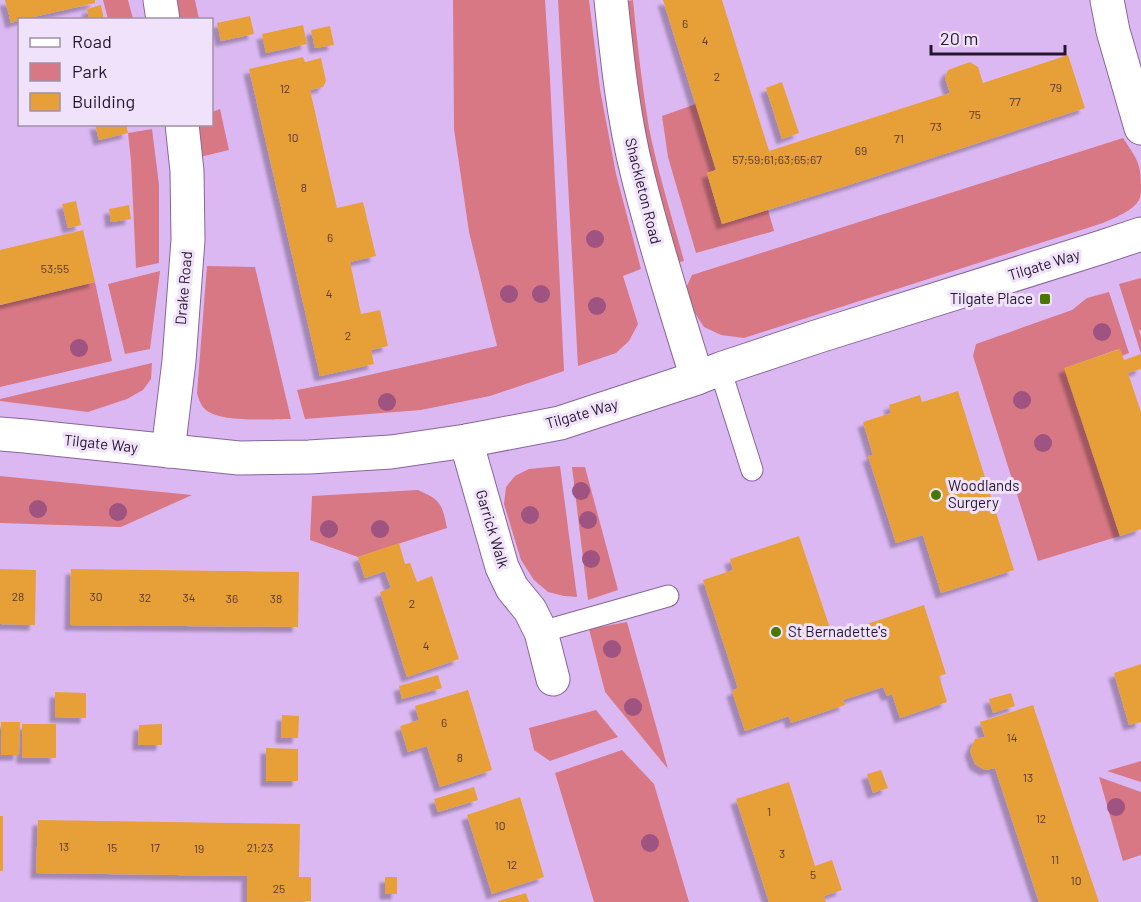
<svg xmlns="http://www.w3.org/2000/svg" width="1141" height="902" viewBox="0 0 1141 902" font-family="Barlow,sans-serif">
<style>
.green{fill:#d87885}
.building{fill:#e7a038;filter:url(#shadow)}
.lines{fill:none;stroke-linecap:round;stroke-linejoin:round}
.lane-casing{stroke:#86659b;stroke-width:23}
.street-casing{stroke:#86659b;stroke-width:35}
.secondary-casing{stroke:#86659b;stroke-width:35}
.lane{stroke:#fff;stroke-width:21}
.street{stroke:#fff;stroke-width:33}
.secondary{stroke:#fff;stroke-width:33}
.tree{fill:#9f5381}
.poi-dot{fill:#487800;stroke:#f1e2fb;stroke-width:2}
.labels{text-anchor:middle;stroke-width:6;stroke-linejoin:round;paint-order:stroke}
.number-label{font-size:12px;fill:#55382f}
.street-label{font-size:15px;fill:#24162c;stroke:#f1e2fb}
.poi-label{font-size:15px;fill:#24162c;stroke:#f1e2fb;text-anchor:start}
</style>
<defs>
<filter id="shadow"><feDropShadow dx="-5.5" dy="5.5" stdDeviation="1.5" flood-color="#0004"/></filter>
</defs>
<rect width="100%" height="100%" fill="#dcb8f3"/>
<g class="green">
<polygon points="103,0 128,0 133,19 108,19"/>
<polygon points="174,0 195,0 199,19 178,19"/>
<polygon points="453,0 545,0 550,78 564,371 490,396 421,410 305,419 297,390 338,382 497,346 469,232 454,129"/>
<polygon points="558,0 589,0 600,89 616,174 641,269 623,276 638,324 629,341 616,353 578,366"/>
<path d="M633 0C637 43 642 85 649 128 658 173 672 217 684 261L676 263 643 131 624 2Z"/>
<polygon points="696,104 716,170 707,173 722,224 768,210 774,231 696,253 668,157 662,116"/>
<polygon points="220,109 229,150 200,157 198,125 212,124 212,112"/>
<polygon points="152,129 159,185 159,263 136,268 131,161 128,133"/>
<path d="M1123 138C1136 158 1141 162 1141 186 1141 191 1141 196 1139 200 1133 211 1114 218 1103 223L744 338 721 335 704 327 691 307 686 288 692 275Z"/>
<path d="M207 266 255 267 291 419C270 419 222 423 206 410 201 406 199 400 197 393Z"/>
<polygon points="160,271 150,349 125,354 108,284"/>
<polygon points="1141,278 1141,330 1139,331 1141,336 1141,354 1119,284"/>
<polygon points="95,282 112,361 0,387 0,305"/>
<polygon points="1109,292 1129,353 1122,356 1119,349 1065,368 1120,536 1038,561 973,356 976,344 1072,310 1087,298"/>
<polygon points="152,363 151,379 143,390 127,399 88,412 0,401 0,399"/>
<polygon points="560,466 577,597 564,596 548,592 534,580 521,560 504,504 506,487 515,476 529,469"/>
<polygon points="572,467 585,467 618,590 588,600"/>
<polygon points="0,476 192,495 121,527 0,523"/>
<path d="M418 490C441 500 442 504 447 528L358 557 310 540 312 496Z"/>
<polygon points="627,622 668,769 605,692 589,629"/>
<polygon points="596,710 618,737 550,761 534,750 529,728"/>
<polygon points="622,750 654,784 689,902 594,902 555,773"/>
<polygon points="1141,761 1141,782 1107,771"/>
<polygon points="1099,777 1141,792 1141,855 1123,861"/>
</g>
<g class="building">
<polygon points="5,0 95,0 95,3 20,20 11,23"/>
<polygon points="663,0 722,0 769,151 950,93 945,78 948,70 970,62 978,67 983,83 1068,55 1085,108 849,185 722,224 707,173 716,170"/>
<polygon points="101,5 104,20 89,20 87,9"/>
<polygon points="250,16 254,34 221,41 217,23"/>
<polygon points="303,25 307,44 266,53 262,34"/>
<polygon points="330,26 334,45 315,48 311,30"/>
<polygon points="303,57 305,62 321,58 326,81 323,87 310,90 337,208 363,202 376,256 350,262 361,314 380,310 388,346 371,350 374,364 320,376 249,69"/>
<polygon points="782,82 799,133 782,139 766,88"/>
<polygon points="95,124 126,124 128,133 99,140"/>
<polygon points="76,201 81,225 68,228 62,204"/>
<polygon points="129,205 131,219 111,222 109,209"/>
<polygon points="83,230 95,282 0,305 0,250"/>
<polygon points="1120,349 1124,360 1141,354 1141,369 1128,373 1141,412 1141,529 1120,536 1064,368"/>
<polygon points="958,391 1014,570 941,593 923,535 896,543 868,456 873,455 863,422 891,413 889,405 920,395 922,402"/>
<polygon points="799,536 833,637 852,630 853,634 869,629 867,624 924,605 946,674 939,676 947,702 900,718 892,694 887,696 883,687 843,700 845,705 791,723 789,716 745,731 732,691 738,688 703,580 733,570 730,559"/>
<polygon points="399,543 405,564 410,563 417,582 432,576 459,659 407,677 380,592 391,588 385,571 365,578 358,557"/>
<polygon points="0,569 36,570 35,625 0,624"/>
<polygon points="71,569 299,572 298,627 70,625"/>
<polygon points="1141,664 1141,722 1129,725 1114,673"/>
<polygon points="438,675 442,688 402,699 399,686"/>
<polygon points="468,690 492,770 440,787 427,746 408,752 400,726 419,720 415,706"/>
<polygon points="55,692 86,693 86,718 55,717"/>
<polygon points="1011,693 1015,706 993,713 989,699"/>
<polygon points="1033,705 1075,832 1099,902 1039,902 995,768 985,770 975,764 970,751 975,739 985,737 980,722"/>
<polygon points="282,715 299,716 298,738 281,738"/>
<polygon points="1,722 20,722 19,755 1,755"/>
<rect x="22" y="724" width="34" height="34"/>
<polygon points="162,724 162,745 138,745 139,725"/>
<polygon points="266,748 298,749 298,781 266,781"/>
<polygon points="881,770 888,788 873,793 867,774"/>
<polygon points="789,782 815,866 832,860 842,890 824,896 826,902 769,902 736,799"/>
<polygon points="474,787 478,800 438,812 434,799"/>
<polygon points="520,797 544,877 492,894 467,815"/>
<rect x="0" y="816" width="3" height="55"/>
<polygon points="38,820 300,824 299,877 311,877 311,901 247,902 247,876 36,873"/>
<rect x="385" y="877" width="12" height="17"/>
<polygon points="526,893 529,902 498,902 498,901"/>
</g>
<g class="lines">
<defs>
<g id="lane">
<polyline points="720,369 752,470"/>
<polyline points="541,632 668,596"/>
</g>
<g id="street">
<polyline points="160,0 163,20"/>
<path d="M611 0C617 57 623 116 637 172 654 242 676 310 697 378"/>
<polyline points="1107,0 1113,31 1141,128"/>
<polyline points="466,441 502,567 512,588 530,610 541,632 553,679"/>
<polyline points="168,451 179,361 188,240 187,171 182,124"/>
</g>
<polyline id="secondary" points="0,434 25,436 239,458 309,457 391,452 466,441 560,423 697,378 720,369 816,337 1102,247 1141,234"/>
</defs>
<use href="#lane" class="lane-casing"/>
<use href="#street" class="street-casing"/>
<use href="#secondary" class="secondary-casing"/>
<use href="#lane" class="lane"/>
<use href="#street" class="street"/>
<use href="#secondary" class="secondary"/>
</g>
<g class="tree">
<circle cx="595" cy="239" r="9"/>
<circle cx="509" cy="294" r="9"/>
<circle cx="541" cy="294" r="9"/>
<circle cx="597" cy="306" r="9"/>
<circle cx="1102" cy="332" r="9"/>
<circle cx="79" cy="348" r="9"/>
<circle cx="1022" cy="400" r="9"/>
<circle cx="387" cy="402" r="9"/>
<circle cx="1043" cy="443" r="9"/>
<circle cx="581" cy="491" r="9"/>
<circle cx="38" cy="509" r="9"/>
<circle cx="118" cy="512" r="9"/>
<circle cx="530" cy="515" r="9"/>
<circle cx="588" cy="520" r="9"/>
<circle cx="329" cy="529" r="9"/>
<circle cx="380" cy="529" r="9"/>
<circle cx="591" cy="559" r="9"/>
<circle cx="612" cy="649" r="9"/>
<circle cx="633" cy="707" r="9"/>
<circle cx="1116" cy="807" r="9"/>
<circle cx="650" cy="843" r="9"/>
</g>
<g class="poi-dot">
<rect x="1039" y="293" width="12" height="12" rx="3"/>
<circle cx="936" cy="495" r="6"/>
<circle cx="776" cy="632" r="6"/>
</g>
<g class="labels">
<g class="number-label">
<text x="685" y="28">6</text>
<text x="705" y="45">4</text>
<text x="717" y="81">2</text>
<text x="1056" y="92">79</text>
<text x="285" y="93">12</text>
<text x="1015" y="106">77</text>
<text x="975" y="119">75</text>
<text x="936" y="131">73</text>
<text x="293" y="142">10</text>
<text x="899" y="143">71</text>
<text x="861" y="155">69</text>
<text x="777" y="164">57;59;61;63;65;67</text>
<text x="304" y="192">8</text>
<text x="330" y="242">6</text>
<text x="55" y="273">53;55</text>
<text x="329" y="298">4</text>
<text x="348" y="340">2</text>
<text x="18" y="601">28</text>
<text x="96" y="601">30</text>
<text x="145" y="602">32</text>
<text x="189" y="602">34</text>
<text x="232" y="603">36</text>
<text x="276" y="603">38</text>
<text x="412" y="608">2</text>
<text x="426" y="650">4</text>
<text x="444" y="727">6</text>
<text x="1012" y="742">14</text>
<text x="460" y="762">8</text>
<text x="1028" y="782">13</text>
<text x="769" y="816">1</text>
<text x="1041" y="823">12</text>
<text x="500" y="830">10</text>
<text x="64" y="851">13</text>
<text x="112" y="852">15</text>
<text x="155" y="852">17</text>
<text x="260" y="852">21;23</text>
<text x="199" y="853">19</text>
<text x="782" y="858">3</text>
<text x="1055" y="864">11</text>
<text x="512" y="869">12</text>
<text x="813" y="879">5</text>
<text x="1076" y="885">10</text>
<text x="279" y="893">25</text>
</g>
<g class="street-label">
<text transform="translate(643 191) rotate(76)" y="5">Shackleton Road</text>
<text transform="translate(1044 265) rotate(-17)" y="5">Tilgate Way</text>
<text transform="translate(184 288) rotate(-85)" y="5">Drake Road</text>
<text transform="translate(582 414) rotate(-16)" y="5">Tilgate Way</text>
<text transform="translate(101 444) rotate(6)" y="5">Tilgate Way</text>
<text transform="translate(492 529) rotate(73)" y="5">Garrick Walk</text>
</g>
<g class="poi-label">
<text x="1033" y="304" text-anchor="end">Tilgate Place</text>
<text x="948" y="491">Woodlands<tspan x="948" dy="17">Surgery</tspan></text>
<text x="788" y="637">St Bernadette's</text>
</g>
</g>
<rect x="18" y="18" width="195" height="108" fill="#f1e2fb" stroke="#9f90a8" stroke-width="1.5"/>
<rect x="30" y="38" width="30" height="9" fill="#ffffff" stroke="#9f90a8" stroke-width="1.5"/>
<text x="72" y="48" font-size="18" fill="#24162c">Road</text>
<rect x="30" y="63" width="30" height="18" fill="#d87885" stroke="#9f90a8" stroke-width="1.5"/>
<text x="72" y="78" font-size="18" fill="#24162c">Park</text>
<rect x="30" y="93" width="30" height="18" fill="#e7a038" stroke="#9f90a8" stroke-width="1.5"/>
<text x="72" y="108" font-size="18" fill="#24162c">Building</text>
<path d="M931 45v9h134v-9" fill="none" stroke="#24162c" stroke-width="3"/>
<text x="940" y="45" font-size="18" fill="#24162c" stroke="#f1e2fb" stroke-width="4.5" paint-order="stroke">20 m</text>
</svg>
